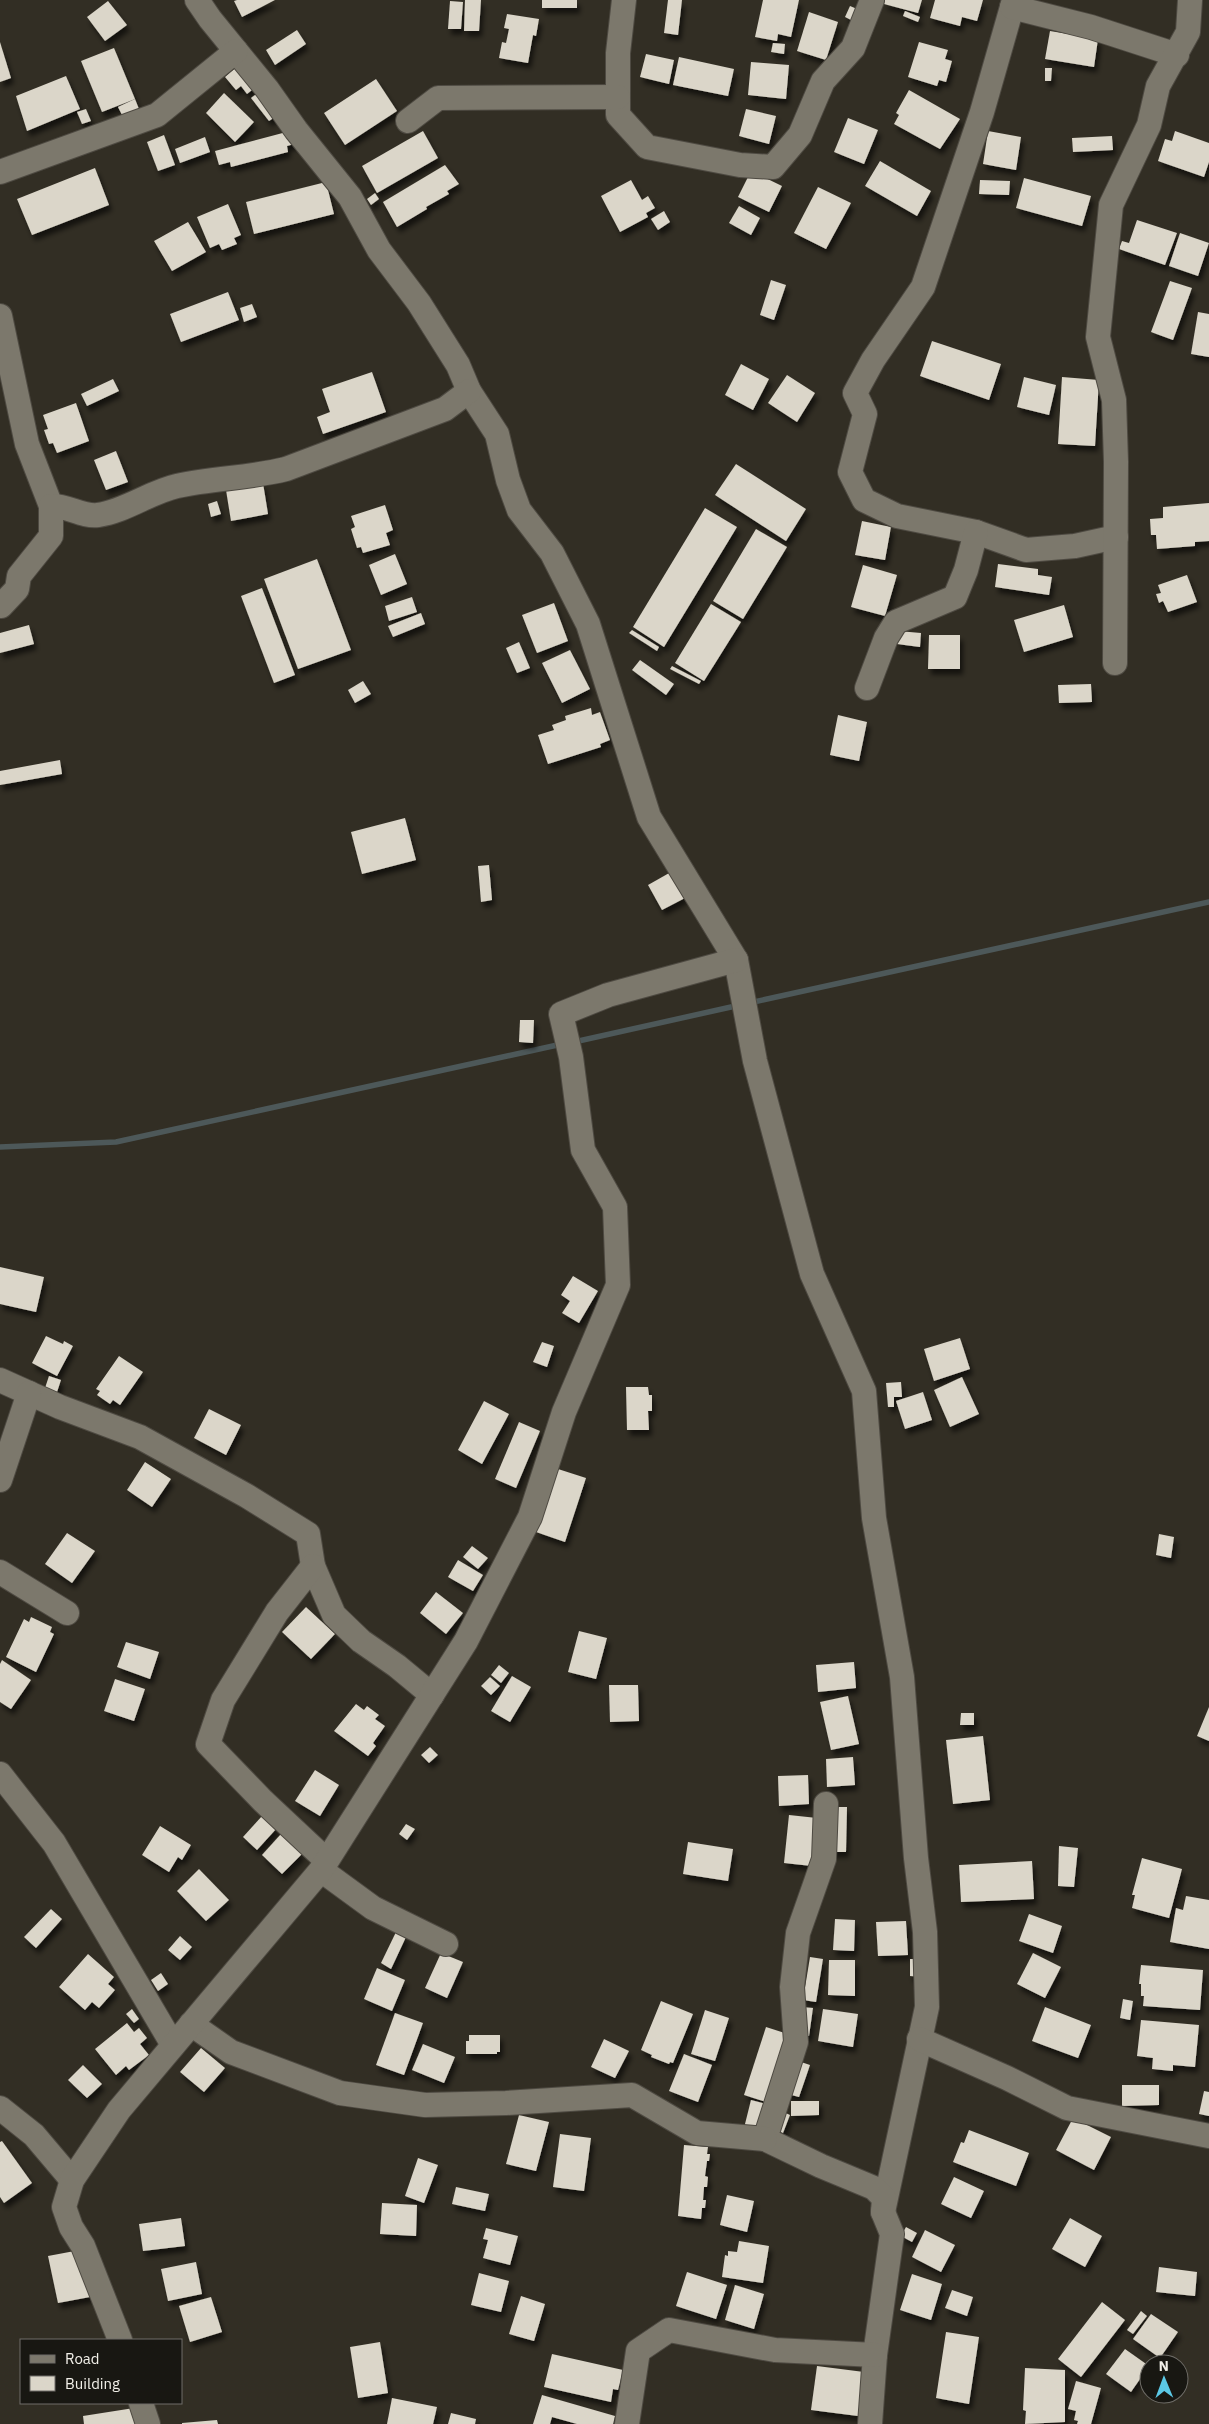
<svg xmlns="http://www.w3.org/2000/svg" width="1209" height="2424" viewBox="0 0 1209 2424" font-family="'IBM Plex Sans',sans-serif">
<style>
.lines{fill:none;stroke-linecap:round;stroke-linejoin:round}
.stream{stroke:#4d5859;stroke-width:5.5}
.building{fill:#dbd6c9;filter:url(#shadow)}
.minor-casing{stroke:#4e4a42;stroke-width:26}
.minor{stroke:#7c786c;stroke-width:24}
</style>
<defs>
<filter id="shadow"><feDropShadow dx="3" dy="5.5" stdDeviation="2.5" flood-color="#0009"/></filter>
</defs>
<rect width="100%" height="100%" fill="#322e24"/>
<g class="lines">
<g class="stream">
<polyline points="749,1003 1209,902"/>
<polyline points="574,1042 740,1005"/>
<polyline points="0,1147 116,1142 562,1044"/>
</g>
</g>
<g class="building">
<polygon points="237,0 275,0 242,17 234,1"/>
<polygon points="465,0 481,0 479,31 464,31"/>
<rect x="542" y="0" width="35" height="8"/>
<polygon points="668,0 682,0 678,35 664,33"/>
<polygon points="763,0 799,0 791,37 778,34 777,41 755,37"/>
<polygon points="885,0 922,0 918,13 884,4"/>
<polygon points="935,0 983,0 977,21 962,17 960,26 930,18"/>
<polygon points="108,1 127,25 105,41 87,17"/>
<polygon points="450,1 463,2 461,29 448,29"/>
<polygon points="850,6 862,11 857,23 845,17"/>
<polygon points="905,11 920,17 918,22 903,16"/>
<polygon points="809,12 838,22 826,60 797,51"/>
<polygon points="507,14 539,19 536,36 533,35 528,63 499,58 502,42 506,43 509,29 504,28"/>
<polygon points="297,30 306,44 275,65 266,50"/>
<polygon points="1050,31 1098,39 1094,67 1045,59"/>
<polygon points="0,42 11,78 0,82"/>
<polygon points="919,42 948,50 945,59 952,61 946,82 939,80 937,86 908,77"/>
<polygon points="773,43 785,44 784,54 771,52"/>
<polygon points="114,48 135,99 102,112 81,61"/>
<polygon points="646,54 674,60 669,84 640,77"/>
<polygon points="679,57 734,69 728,96 673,85"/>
<polygon points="751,62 789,65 786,99 748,95"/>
<polygon points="239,65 257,86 247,94 241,86 236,90 225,77"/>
<polygon points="1045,68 1052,68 1051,81 1045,81"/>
<polygon points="66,76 80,109 27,131 16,96"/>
<polygon points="376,79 397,111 345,145 324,113"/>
<polygon points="909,90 960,119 940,149 894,124 899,115 896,113"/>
<polygon points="259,92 278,115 269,121 251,98"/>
<polygon points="224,93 254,122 235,142 206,113"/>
<polygon points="135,99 139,109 123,117 118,107"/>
<polygon points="86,109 91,121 82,124 77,112"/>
<polygon points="746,109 776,116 769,144 739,136"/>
<polygon points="848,118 878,130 864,164 834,152"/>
<polygon points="294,130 298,143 287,146 288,152 231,167 230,162 219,165 215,151"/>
<polygon points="423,131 438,158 377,193 362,166"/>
<polygon points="988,131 1021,137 1016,170 983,164"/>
<polygon points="1175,131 1209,143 1209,162 1204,177 1158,161 1165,139 1172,141"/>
<polygon points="164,135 175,165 158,171 147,142"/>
<polygon points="1112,136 1113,150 1073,152 1072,138"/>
<polygon points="205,137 210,152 180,163 175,149"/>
<polygon points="880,161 931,191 917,216 865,186"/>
<polygon points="445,165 459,184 447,191 449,194 426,207 427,209 397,227 383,202"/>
<polygon points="95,168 109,205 32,235 17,199"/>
<polygon points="751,171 782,186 769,212 738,197"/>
<polygon points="1024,178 1091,196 1082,226 1016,208"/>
<polygon points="631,180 642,200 648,196 655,208 646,213 648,217 620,232 601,196"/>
<polygon points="980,180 1010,181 1009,195 979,194"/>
<polygon points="326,182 334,214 254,234 246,202"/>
<polygon points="818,187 851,203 826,249 794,233"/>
<polygon points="375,193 379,199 371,205 367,199"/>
<polygon points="228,204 241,235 234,238 237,244 222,250 219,244 210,248 197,217"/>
<polygon points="739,206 760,218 751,235 729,223"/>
<polygon points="664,211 670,222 658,230 651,219"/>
<polygon points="1137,220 1177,233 1165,265 1119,249 1122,241 1129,243"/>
<polygon points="188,222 206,252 172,271 154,241"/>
<polygon points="1180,233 1209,243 1198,276 1169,266"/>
<polygon points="771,280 786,285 774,320 760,315"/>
<polygon points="1170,281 1192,288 1173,340 1151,332"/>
<polygon points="228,292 239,320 181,342 170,314"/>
<polygon points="252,304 257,317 244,322 240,308"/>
<polygon points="1198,312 1209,314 1209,357 1191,354"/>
<polygon points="932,341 1001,364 989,400 920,376"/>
<polygon points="741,364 769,379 753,410 725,395"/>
<polygon points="372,372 386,412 323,434 317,417 330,412 322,389"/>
<polygon points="787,375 815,393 797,422 768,403"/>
<polygon points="1024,377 1056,385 1049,415 1017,407"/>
<polygon points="1062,377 1099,380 1095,446 1058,444"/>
<polygon points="113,379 119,391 87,406 81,394"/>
<polygon points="76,403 89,441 57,453 53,443 49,444 44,430 48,429 43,415"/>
<polygon points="116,451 128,482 106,490 94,460"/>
<polygon points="736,464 806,509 786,541 715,495"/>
<polygon points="263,483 268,514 231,521 226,490"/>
<polygon points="217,501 221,514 211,517 208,504"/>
<polygon points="1209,503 1209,541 1195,542 1195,546 1157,549 1156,535 1151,535 1150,519 1163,518 1163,507"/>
<polygon points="385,505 393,530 386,533 390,545 363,553 361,547 357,548 351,529 355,527 351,516"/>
<polygon points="705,508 737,527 664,647 633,627"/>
<polygon points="862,521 891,527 885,560 855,555"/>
<polygon points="756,529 787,547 743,619 713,601"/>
<polygon points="395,554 407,584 381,595 369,565"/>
<polygon points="317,559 351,650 298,669 264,579"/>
<polygon points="998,564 1038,569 1038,575 1052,577 1049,595 995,587"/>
<polygon points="863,565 897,575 885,616 851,607"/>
<polygon points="1187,575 1197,602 1168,612 1163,601 1159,603 1156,594 1161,593 1158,585"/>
<polygon points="262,588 295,675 274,683 241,596"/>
<polygon points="412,597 417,612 389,621 385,606"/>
<polygon points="554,603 568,641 537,653 522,615"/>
<polygon points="711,604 741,622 704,681 675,663"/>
<polygon points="1064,605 1073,637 1024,652 1014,620"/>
<polygon points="421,613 425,624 393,637 388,626"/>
<polygon points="29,625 34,644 0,653 0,633"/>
<polygon points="632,630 659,647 657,651 629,633"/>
<polygon points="898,631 921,633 920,647 897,644"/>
<polygon points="929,635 960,635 960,669 928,669"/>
<polygon points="519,642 530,668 517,673 506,648"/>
<polygon points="570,650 590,689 562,703 542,663"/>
<polygon points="640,660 674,684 666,695 632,670"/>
<polygon points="672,666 701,681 699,684 670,669"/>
<polygon points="363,681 371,694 355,703 348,690"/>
<polygon points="1091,684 1092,702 1059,703 1058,685"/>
<polygon points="591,708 592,715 600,712 610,740 600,744 601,747 548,764 538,735 554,730 552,725 566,720 565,716"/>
<polygon points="838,715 867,722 859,761 830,755"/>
<polygon points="60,760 62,774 0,785 0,771"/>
<polygon points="405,818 416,860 362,874 351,832"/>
<polygon points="489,865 492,900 481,902 478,866"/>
<polygon points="671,872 685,898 662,910 648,885"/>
<polygon points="520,1020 534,1020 533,1043 519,1042"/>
<polygon points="0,1267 44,1277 36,1312 0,1304"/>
<polygon points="573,1276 598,1291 579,1323 562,1313 570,1301 561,1295"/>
<polygon points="46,1336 63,1344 64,1341 73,1346 57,1376 32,1363"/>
<polygon points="960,1338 970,1369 934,1381 924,1349"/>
<polygon points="542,1342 554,1346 547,1367 533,1362"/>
<polygon points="119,1356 143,1372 120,1405 113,1400 110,1404 97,1395 100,1391 96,1389"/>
<polygon points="49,1376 61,1380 57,1392 45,1388"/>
<polygon points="962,1377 979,1414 950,1427 934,1390"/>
<polygon points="901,1382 902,1397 894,1397 894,1407 888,1407 886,1383"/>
<polygon points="626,1387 648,1387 649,1395 652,1395 652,1411 648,1411 649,1430 627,1430"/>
<polygon points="923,1392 932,1420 905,1429 896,1401"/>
<polygon points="484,1401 509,1414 482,1464 458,1450"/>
<polygon points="209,1409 241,1425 226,1455 194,1438"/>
<polygon points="519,1422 540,1431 516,1488 495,1479"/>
<polygon points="145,1462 171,1479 152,1507 127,1490"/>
<polygon points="558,1469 586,1478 565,1542 536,1532"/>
<polygon points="67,1533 95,1551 72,1583 45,1564"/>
<polygon points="1159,1534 1174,1537 1171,1558 1156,1555"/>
<polygon points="472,1546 488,1558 478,1569 463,1557"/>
<polygon points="458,1560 483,1575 473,1591 448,1577"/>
<polygon points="436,1592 463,1613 446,1634 420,1613"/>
<polygon points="306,1607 335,1634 311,1659 282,1632"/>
<polygon points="31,1617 52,1627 50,1632 54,1634 36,1672 6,1657 24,1619 29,1622"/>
<polygon points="579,1631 607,1638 596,1679 568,1672"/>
<polygon points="126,1642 159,1652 150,1679 117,1667"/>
<polygon points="2,1660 31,1680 11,1709 0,1702 0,1664"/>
<polygon points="854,1662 856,1688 818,1692 816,1665"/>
<polygon points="499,1665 509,1673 501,1683 491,1675"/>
<polygon points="512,1676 531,1687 510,1722 491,1711"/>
<polygon points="490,1677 500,1686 491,1695 481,1686"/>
<polygon points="115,1679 145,1689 134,1721 104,1711"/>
<polygon points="609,1685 638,1685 639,1721 610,1722"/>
<polygon points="848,1696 859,1744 831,1750 820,1702"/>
<polygon points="356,1704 364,1710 367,1706 379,1715 375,1719 385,1726 373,1743 376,1746 368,1756 334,1731"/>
<polygon points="1209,1707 1209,1741 1197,1736"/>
<polygon points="961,1713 974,1713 974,1725 960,1725"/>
<polygon points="983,1736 990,1800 953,1804 946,1740"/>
<polygon points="430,1747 438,1755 429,1763 421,1755"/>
<polygon points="853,1757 855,1785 827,1787 826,1759"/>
<polygon points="315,1770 339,1785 320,1816 295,1801"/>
<polygon points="808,1775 809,1804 779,1806 778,1776"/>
<polygon points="831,1807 847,1807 846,1852 830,1852"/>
<polygon points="789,1815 817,1818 812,1866 784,1863"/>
<polygon points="262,1816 277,1828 257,1850 243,1837"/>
<polygon points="406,1824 415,1829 407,1840 399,1834"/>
<polygon points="160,1826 191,1845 182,1860 178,1857 169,1872 142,1855"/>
<polygon points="281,1834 302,1854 282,1874 262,1855"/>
<polygon points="688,1842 733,1849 728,1881 683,1874"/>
<polygon points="1059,1846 1078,1848 1074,1887 1058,1886"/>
<polygon points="1142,1858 1182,1869 1169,1918 1132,1908 1135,1895 1132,1895"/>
<polygon points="1032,1861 1034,1899 961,1902 959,1865"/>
<polygon points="199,1869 229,1900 206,1921 177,1891"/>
<polygon points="1186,1896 1209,1900 1209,1949 1170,1942 1176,1908 1183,1910"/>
<polygon points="51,1909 62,1919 36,1948 24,1937"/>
<polygon points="1029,1914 1062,1926 1053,1953 1019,1941"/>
<polygon points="835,1919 855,1920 854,1951 833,1950"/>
<polygon points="906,1921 908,1955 878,1956 876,1922"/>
<polygon points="396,1932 406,1937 391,1969 381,1963"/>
<polygon points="180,1936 192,1947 180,1960 168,1950"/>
<polygon points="441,1953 463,1962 447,1998 425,1988"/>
<polygon points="1033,1953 1061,1967 1045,1998 1017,1984"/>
<polygon points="88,1954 114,1977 108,1984 115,1990 99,2008 92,2002 85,2010 59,1987"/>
<polygon points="810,1957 823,1959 816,2002 803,2000"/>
<polygon points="910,1959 924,1959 924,1977 910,1976"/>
<polygon points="829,1960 855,1960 855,1996 828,1995"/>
<polygon points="1141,1965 1203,1970 1200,2010 1143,2006 1144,1996 1141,1996 1141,1984 1139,1984"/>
<polygon points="377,1968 405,1980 392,2011 364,1999"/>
<polygon points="161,1973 168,1984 158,1991 151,1980"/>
<polygon points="1123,1999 1133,2001 1130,2020 1120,2018"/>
<polygon points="661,2001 693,2014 673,2063 670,2062 669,2064 651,2057 652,2055 641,2050"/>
<polygon points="802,2007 813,2008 809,2036 799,2035"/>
<polygon points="1045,2007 1091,2025 1078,2058 1032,2041"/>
<polygon points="132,2009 139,2019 134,2023 126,2014"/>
<polygon points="823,2009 858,2014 853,2047 818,2041"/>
<polygon points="705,2010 729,2018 715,2061 691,2054"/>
<polygon points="395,2013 423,2023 404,2075 376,2065"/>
<polygon points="1141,2020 1199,2025 1195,2067 1173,2065 1173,2071 1152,2069 1153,2058 1137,2056"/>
<polygon points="127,2023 134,2032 139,2028 147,2038 140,2044 149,2055 129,2070 126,2066 116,2075 95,2049"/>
<polygon points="766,2027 794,2036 772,2104 744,2095"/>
<polygon points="469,2035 500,2035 500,2052 497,2052 497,2054 466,2054 466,2041 469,2041"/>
<polygon points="604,2039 629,2051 615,2078 591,2067"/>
<polygon points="423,2044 455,2057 444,2083 412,2070"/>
<polygon points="201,2048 225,2068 204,2092 180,2072"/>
<polygon points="684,2054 712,2065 698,2102 669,2091"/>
<polygon points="795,2060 810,2065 799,2097 784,2093"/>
<polygon points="83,2065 102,2084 87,2098 68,2080"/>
<polygon points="1122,2085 1159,2085 1159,2105 1122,2106"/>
<polygon points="1204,2091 1209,2092 1209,2116 1199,2114"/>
<polygon points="751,2100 770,2105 763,2132 744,2128"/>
<polygon points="791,2101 819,2101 819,2115 791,2116"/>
<polygon points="779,2110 790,2115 783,2133 771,2128"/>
<polygon points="519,2115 549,2122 536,2171 506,2164"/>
<polygon points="1073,2118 1111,2137 1094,2170 1056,2150"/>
<polygon points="969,2130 1029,2153 1016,2186 953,2162 961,2142 964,2143"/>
<polygon points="560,2134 591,2138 584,2191 553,2187"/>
<polygon points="2,2141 32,2183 4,2203 0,2197 0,2142"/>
<polygon points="684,2145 708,2147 707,2154 710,2154 709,2161 707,2161 705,2176 708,2177 707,2187 704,2187 703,2200 706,2200 705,2208 702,2208 701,2219 678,2216"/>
<polygon points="418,2158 438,2165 424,2203 405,2196"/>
<polygon points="954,2177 984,2191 971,2218 941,2204"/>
<polygon points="456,2187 489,2194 485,2211 452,2204"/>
<polygon points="727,2195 754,2201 747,2232 720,2225"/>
<polygon points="382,2203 417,2205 416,2236 380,2234"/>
<polygon points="181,2218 185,2246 143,2251 139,2224"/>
<polygon points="1070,2218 1102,2236 1085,2267 1052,2249"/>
<polygon points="906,2227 917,2233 912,2242 901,2236"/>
<polygon points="486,2228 518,2236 510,2265 483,2258 488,2240 483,2239"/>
<polygon points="925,2230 955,2245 941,2272 912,2257"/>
<polygon points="739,2241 769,2246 763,2283 722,2277 725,2255 728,2256 728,2251 737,2252"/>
<polygon points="80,2250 90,2297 58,2303 48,2256"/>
<polygon points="196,2262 202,2294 168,2301 161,2269"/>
<polygon points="1159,2267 1197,2272 1195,2296 1156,2292"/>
<polygon points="687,2272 727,2285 716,2319 676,2306"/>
<polygon points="479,2273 509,2281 501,2312 471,2305"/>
<polygon points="912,2274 942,2284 931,2320 900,2310"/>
<polygon points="735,2285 764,2294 754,2329 725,2320"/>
<polygon points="952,2290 973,2297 967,2316 945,2308"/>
<polygon points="521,2296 545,2304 534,2341 509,2334"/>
<polygon points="211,2297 222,2332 190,2342 179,2306"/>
<polygon points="1102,2302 1125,2320 1081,2377 1058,2359"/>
<polygon points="1141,2311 1147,2316 1133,2334 1127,2330"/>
<polygon points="1151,2314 1178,2332 1160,2358 1133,2339"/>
<polygon points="946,2332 979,2337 969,2404 936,2398"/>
<polygon points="380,2342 388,2393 358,2398 350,2347"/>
<polygon points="1125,2349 1149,2366 1131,2392 1106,2374"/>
<polygon points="552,2354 623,2370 618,2390 613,2389 611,2402 544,2387"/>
<polygon points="817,2366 864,2372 858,2416 811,2410"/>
<polygon points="1025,2368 1065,2370 1065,2422 1025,2424 1026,2411 1023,2410"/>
<polygon points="1076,2381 1101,2388 1091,2424 1077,2424 1078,2421 1074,2420 1076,2411 1068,2409"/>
<polygon points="542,2395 615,2416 613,2424 577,2424 552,2417 550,2424 533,2424"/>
<polygon points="392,2398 437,2407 433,2424 387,2424"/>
<polygon points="134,2408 137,2424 84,2424 83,2416"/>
<polygon points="451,2413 476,2419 475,2424 448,2424"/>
<polygon points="217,2420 218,2424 182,2424 182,2423"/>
</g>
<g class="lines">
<defs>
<g id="minor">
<polyline points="197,0 210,19 267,89 296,130 350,197 379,250 419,303 458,365 469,391 497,434 508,480 519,510 552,553 588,624 649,817 736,960 755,1061 812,1274 864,1391 874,1518 902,1677 916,1858 925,1932 927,2007 883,2212"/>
<polyline points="624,0 618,53 618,115 647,147 740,165 773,167 800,135 823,81 853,48 872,0"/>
<polyline points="1014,0 982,112 923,287 873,360 855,393 865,414 850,472 864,500 897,516 976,532 1026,550 1075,546 1116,537"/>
<polyline points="1012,7 1091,27 1177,55"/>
<polyline points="408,121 438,98 618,97"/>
<polyline points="0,172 157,115 236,51"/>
<polyline points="0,316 27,444 51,506"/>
<path d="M1 606 17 589 19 576 51 536V506C67 505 82 517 98 515 126 511 150 492 177 486 213 478 250 478 286 469L445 409 469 391"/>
<polyline points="1115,663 1116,462 1114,400 1098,337 1111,205 1149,125 1158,86 1188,32 1190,0"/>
<polyline points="867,688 886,638 896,622 955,597 966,570 976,532"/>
<polyline points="0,1380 60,1407 140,1437 247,1496 308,1534 313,1566 334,1615 361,1641 397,1666 432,1695"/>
<polyline points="0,1480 29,1393"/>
<polyline points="313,1566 277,1612 223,1700 208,1744 263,1801 326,1860"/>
<polyline points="0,1572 67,1613"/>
<polyline points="0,1774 54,1843 173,2045"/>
<polyline points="826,1804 824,1859 798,1933 792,1987 796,2042 765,2139 821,2166 874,2188 884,2198 883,2212 892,2234 875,2355 870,2424"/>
<polyline points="321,1870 373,1908 446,1944"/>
<polyline points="191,2024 231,2052 340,2093 425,2105 506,2103 632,2095 697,2133 765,2139"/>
<polyline points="919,2039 1007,2078 1067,2108 1209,2136"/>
<polyline points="0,2108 34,2135 72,2180"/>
<polyline points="120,2340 83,2246 71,2227 64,2207 72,2180 119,2110 321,1870 466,1641 530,1517 564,1412 618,1285 615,1207 583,1150 571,1057 561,1014 608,995 736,960"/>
<polyline points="141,2403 148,2424"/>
<polyline points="627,2424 638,2351 669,2330 775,2350 875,2355"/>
</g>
</defs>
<use href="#minor" class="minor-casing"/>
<use href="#minor" class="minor"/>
</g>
<rect x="20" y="2339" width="162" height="65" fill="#181712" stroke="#6f6d68"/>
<rect x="30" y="2355" width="25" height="8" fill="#7c786c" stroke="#6f6d68"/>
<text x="65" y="2364" font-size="15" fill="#f1efe8">Road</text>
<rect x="30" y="2376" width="25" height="15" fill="#dbd6c9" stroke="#6f6d68"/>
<text x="65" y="2389" font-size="15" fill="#f1efe8">Building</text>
<g transform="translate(1164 2379) rotate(359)"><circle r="24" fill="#181712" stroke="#6f6d68"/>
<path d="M0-4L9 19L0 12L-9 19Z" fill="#5bc8e6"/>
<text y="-8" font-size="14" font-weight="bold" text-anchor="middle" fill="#f1efe8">N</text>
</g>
</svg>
